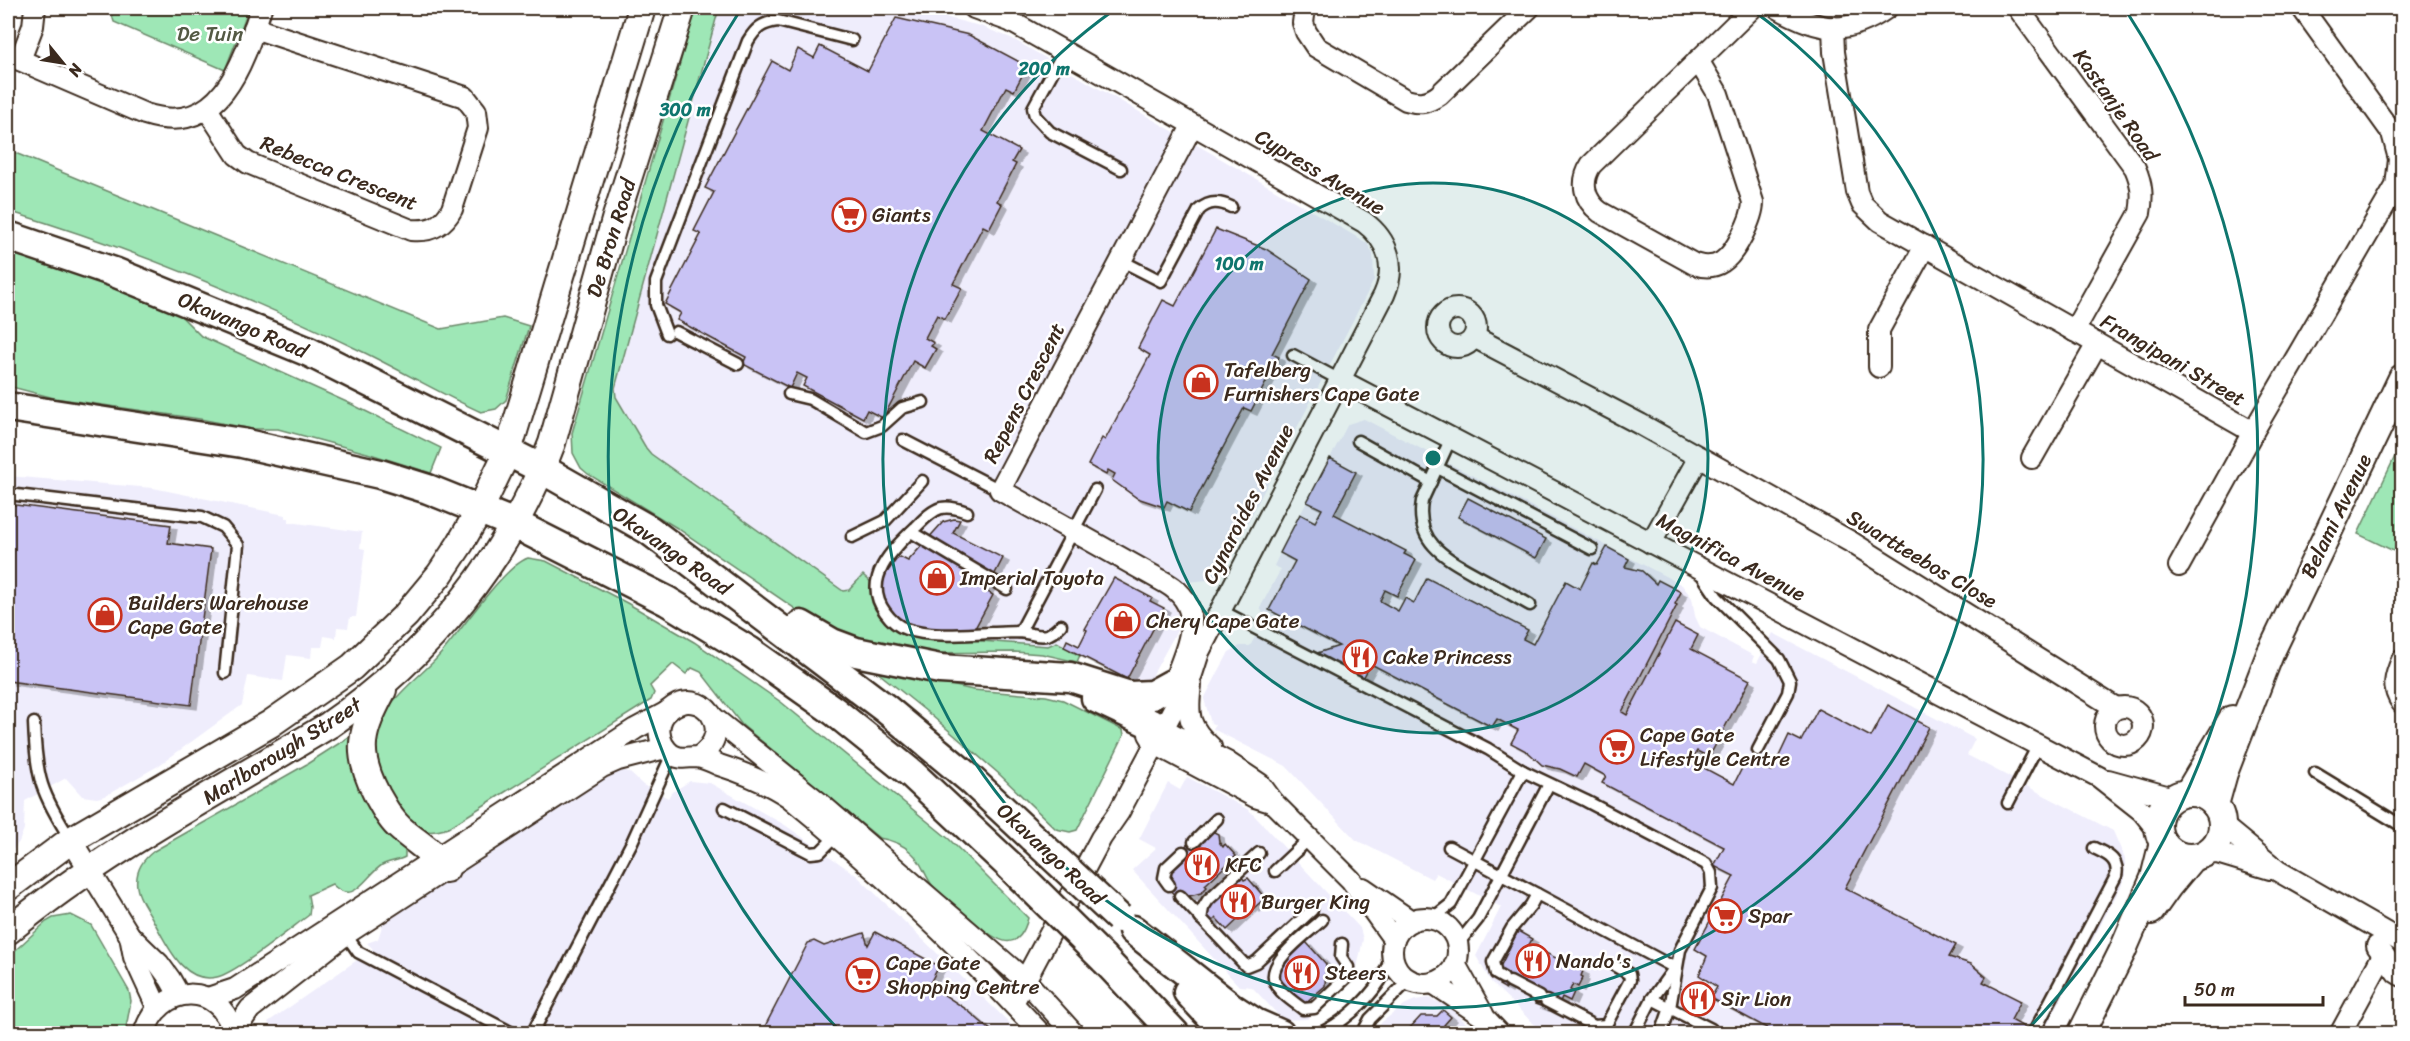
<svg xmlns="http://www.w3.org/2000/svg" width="2410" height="1041" viewBox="0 0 2410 1041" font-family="Sriracha,sans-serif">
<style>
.built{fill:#efedfc}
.green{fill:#9ee7b6;stroke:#6c886a;stroke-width:1.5}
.building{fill:#c9c3f5;stroke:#3b2a1e;stroke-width:1.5;filter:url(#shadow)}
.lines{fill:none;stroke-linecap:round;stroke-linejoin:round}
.service-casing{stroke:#3b2a1e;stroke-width:15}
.minor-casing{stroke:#3b2a1e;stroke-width:24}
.tertiary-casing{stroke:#3b2a1e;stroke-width:30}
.secondary-casing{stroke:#3b2a1e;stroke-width:33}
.service{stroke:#fff;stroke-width:10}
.minor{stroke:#fff;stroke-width:20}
.tertiary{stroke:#fff;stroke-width:26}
.secondary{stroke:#fff;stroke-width:28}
.secondary-bridge-casing{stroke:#3b2a1e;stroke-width:33;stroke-linecap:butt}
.secondary-bridge{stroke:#fff;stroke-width:28}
.ring{fill:none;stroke:#0f766e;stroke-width:3}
.labels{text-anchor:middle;stroke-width:5;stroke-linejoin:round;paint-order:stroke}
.park-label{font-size:21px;fill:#545944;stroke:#fff}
.street-label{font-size:21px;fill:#3b2a1e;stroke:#fff}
.poi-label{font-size:21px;fill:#3b2a1e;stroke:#fff;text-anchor:start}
.centre{fill:#0f766e;stroke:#fff;stroke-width:3}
.ring-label{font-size:18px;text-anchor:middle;font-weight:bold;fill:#0f766e;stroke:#fff;stroke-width:5;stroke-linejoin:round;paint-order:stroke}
</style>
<defs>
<filter id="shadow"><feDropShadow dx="6" dy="4" stdDeviation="0" flood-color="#0004"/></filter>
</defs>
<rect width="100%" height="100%" fill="#fff"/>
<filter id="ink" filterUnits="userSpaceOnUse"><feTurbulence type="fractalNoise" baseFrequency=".0167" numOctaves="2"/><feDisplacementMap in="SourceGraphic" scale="12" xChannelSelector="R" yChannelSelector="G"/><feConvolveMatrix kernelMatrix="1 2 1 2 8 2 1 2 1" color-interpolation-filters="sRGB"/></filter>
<g filter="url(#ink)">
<g class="built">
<polygon points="719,8 909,8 980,26 1011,38 1367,243 1373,254 1374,280 1218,579 1187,582 1175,606 1179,619 1179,627 1152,676 1147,681 1138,685 1064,647 1053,644 1048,646 913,636 898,631 880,614 873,601 872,583 863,576 849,590 843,591 651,454 646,448 616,397 615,388"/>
<polygon points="1364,419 1682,585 1692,598 1695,616 1700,627 1754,656 1752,661 1757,663 1773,633 1975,739 1967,755 2113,831 2125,859 2125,879 2043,1033 1627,1034 1613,1026 1609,1033 1550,1033 1536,1026 1491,982 1476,956 1501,907 1436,873 1432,879 1356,840 1286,766 1213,729 1215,725 1211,723 1204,699 1229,652 1240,646 1250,646 1266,618 1260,608 1281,569 1274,566 1280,553 1348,424"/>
<polygon points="8,476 153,488 285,515 285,518 289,518 289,522 362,532 360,548 365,549 356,617 350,617 348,628 337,627 336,638 324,636 322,647 312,647 311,658 287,655 283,681 248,676 242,705 158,766 105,796 97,798 82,796 66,778 25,801 24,829 19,842 8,856"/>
<polygon points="622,770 629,772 643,785 668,798 671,793 690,781 710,783 785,825 856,875 1020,1033 275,1034 268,1022 373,949 367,943 378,939 383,923 599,780"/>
<polygon points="1187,777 1249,810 1360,928 1363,939 1356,973 1307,1019 1283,1020 1252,987 1239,986 1132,870 1156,848 1139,839 1168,783 1180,790"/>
<polygon points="1429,998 1450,1007 1476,1033 1373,1034 1382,1022 1404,1005 1415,1000"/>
</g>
<g class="green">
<polygon points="110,8 249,8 225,70 114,22"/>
<path d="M696 8H719L615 388 616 397 646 448 651 454 843 591 849 590 863 575 872 583C871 610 887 630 913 636L1048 646 1057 642 1080 655 1077 662 1042 654 1014 652 922 653 850 637 800 612 677 528 588 474 581 468 573 453 572 433Z"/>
<path d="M8 150 441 329 503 318 529 326 506 400 496 409 481 412C441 394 402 371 363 352 249 297 129 247 8 211Z"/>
<polygon points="8,249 170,305 201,336 351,404 441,448 431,473 367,453 278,429 252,429 200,419 54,398 8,386"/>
<polygon points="2400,446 2402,447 2402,555 2358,534"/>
<path d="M528 558 546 561 627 603 694 642 781 702 949 839 1028 918C1016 965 985 930 963 912 954 904 939 895 932 885 924 874 922 862 912 853 903 844 892 840 879 838L742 725 701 672 692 668 686 674 673 664 650 686 654 693 651 700 448 828C425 836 415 830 401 812 385 792 369 759 377 732 380 724 384 714 389 707 402 689 421 675 437 658 459 635 502 567 528 558Z"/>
<polygon points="871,667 973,690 1046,696 1063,700 1123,730 1124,735 1077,830 1070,832 1056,829 998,773 932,716"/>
<path d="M352 735C351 747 351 760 354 772 360 796 386 833 405 850V857C398 861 389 861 382 865 365 876 354 907 332 884L308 895 310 907 309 915C290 929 236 973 217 977 183 985 167 944 153 920 148 910 138 898 137 887 135 872 142 860 154 851L307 764Z"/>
<polygon points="71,915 91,925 129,991 131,1001 125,1033 8,1033 8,957 46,922 53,918"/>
</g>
<g class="building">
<polygon points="896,18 969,35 1027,66 1014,91 1006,87 983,131 1019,150 1012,162 1016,164 997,201 1002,204 989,229 983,226 953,284 962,288 945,319 937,315 925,338 934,343 931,346 936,349 925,368 913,361 883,418 867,410 863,418 803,386 807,378 797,373 790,388 743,364 746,357 677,320 681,313 665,304 701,234 694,231 714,192 705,188 772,61 788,70 798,49 814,58 820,46 868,71"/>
<polygon points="1216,229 1266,249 1311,279 1272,354 1279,357 1251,411 1244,408 1189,512 1167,501 1164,507 1137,498 1112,480 1115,474 1108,470 1106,475 1088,465 1102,438 1105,440 1150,355 1138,348 1163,300 1175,306"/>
<polygon points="1330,458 1356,472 1334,514 1406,551 1404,554 1416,560 1397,596 1385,590 1380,601 1398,611 1405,598 1414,603 1427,578 1528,630 1523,639 1533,644 1566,581 1580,589 1593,563 1597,565 1607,547 1629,559 1625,567 1642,571 1656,584 1658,580 1681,592 1675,604 1677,605 1622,712 1627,715 1675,623 1698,635 1691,649 1750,680 1709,757 1697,751 1691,761 1734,784 1747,758 1772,771 1789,735 1801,741 1818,709 1871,737 1888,705 1929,727 1845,888 1956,945 1949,957 1971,964 1986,977 1983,982 2021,1001 2011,1020 2026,1028 2023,1034 1778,1034 1711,998 1717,987 1699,975 1707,956 1695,949 1734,876 1714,866 1724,847 1602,783 1606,776 1584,764 1577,777 1560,769 1542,765 1528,752 1511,743 1518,730 1497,719 1492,727 1371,664 1361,682 1311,655 1339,646 1269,610 1295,561 1280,553 1300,514 1315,522 1322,509 1307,502"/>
<polygon points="1468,498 1546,539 1536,558 1458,517"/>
<polygon points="8,504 171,525 168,543 211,549 191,705 8,681"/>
<polygon points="954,519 960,520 953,533 1003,558 986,591 993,595 974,630 972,632 917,628 899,622 882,600 880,582 896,560 900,557 908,561 943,522"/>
<polygon points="1114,578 1152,598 1150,601 1164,608 1127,679 1064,647 1067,640 1079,646 1087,630 1085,629"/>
<polygon points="1212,831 1218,834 1219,842 1223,847 1225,844 1236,856 1205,885 1207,887 1201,893 1178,899 1167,887 1173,877 1170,873 1188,857 1181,850 1192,840 1203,838 1205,840 1205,836"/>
<polygon points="1242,877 1244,880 1248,878 1265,898 1254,908 1252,906 1227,930 1216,918 1213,921 1208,917 1206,918 1206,905 1209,908"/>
<polygon points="1518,931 1532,939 1529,945 1583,971 1581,976 1583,977 1578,987 1573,984 1570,990 1574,992 1570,1001 1562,997 1560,1002 1548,997 1543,1007 1535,1004 1541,993 1512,978 1506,989 1499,985 1505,974 1498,971"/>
<polygon points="875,932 939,966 929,985 966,1009 995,1034 761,1034 808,943 814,941 824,946 864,933 868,945"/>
<polygon points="1306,942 1326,964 1325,986 1304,1004 1278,977 1278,969"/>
<polygon points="1443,1010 1451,1017 1444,1025 1452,1034 1409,1034 1407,1031 1421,1016 1437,1016"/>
</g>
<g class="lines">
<defs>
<g id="service">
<polyline points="1064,51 1033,108 1035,116 1050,132 1121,169"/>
<path d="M1120 260 1161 281 1199 210C1209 201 1219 201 1231 207"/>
<polyline points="676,332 738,364"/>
<path d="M667 334 656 305V282L748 41C756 28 762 23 778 21L852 40"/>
<polyline points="1293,355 1340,380"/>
<polyline points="789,394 810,399 866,432 882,426 902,408 923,402"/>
<path d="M1451 438 1422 501C1415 543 1446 558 1478 576 1495 585 1513 595 1530 605"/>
<polyline points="903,440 1000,490"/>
<polyline points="1358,441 1431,482"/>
<polyline points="1438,468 1592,549"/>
<polyline points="8,494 202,517 223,527 238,545 225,673"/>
<path d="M967 512C959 509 950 506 941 508 931 511 923 520 916 527 893 549 861 579 885 612 890 619 897 626 906 629 932 638 965 634 992 633 1001 633 1010 632 1019 632 1039 634 1045 642 1061 625"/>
<polyline points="911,532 1007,589"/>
<polyline points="852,537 885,521 922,481"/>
<polyline points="1700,572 1717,597 1779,659 1790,681 1788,693 1758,750"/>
<polyline points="1220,610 1488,749 1523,771 1586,801 1706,864 1711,873 1712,888 1680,950 1670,1008 1661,1034"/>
<polyline points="1020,632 1095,490"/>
<path d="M34 723C36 778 41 793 71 840"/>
<polyline points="2315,773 2402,826"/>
<polyline points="2008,803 2038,745"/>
<polyline points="724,808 811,853 820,852 835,837"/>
<polyline points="1194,842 1217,819"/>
<polyline points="1449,847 1537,894"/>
<polyline points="1275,871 1310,838"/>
<polyline points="1169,885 1164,878 1166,868 1183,852"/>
<polyline points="1180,896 1246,966 1256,962 1312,910"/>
<polyline points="1433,918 1451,904 1523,771"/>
<polyline points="1201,919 1203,908 1208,900 1259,853"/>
<path d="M1322 920C1308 933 1266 962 1275 982 1279 993 1294 1002 1303 1009L1314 1008 1348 976V967L1341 957 1342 944"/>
<polyline points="344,932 358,952 514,1034"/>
<polyline points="1457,945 1478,919 1549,784"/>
<polyline points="1503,978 1496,974 1493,962 1512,928 1531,905 1537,894 1675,968"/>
<polyline points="1510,982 1539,997"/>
<polyline points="1652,999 1711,1029"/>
<polyline points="1546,1001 1594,1026 1606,1025 1630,980 1629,974 1615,966"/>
<polyline points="532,1034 632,842 672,754"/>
<path d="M1318 1034C1342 1024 1366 1002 1380 981 1385 973 1388 963 1392 955"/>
<polyline points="1362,1034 1370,1019 1409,980"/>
<polyline points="1634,1034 1652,999 1673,970"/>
<path d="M2033 1034 2116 876C2120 859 2106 854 2094 848"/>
</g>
<g id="minor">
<path d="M974 8 1010 21 1364 222C1388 240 1397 266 1384 295L1199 652 1192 674 1119 812 1101 838 1013 1003"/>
<path d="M1305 8 1303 23 1306 32 1316 47 1406 100C1419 104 1428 103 1439 95L1529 8"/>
<path d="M1778 8C1819 31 1846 37 1887 8"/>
<path d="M2018 8 2135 168C2142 184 2143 196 2140 213L2074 331"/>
<polyline points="1833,27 1834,52 1857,192 1862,204 1880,221 2253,432"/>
<path d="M8 55 145 114C220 138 243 64 261 8"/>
<polyline points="20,60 33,26 35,8"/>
<path d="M1698 60 1718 94 1753 202C1753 218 1735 254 1722 262 1713 268 1703 267 1694 264L1600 212C1584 200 1580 182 1591 165L1752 8"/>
<path d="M207 109 237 155 248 163 411 230C430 232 443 226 452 209L478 128 476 111 465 97 254 28"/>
<circle cx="1457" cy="328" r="19"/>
<polyline points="1474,337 1640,424 1851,542 2116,708"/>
<polyline points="1879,367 1879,330 1925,246"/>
<polyline points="1340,380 2099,777 2142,811 2159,832"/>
<polyline points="2032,458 2097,344"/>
<polyline points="1651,543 1699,457"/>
<polyline points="2179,566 2253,432 2396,186 2399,159 2392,133 2302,8"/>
<path d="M2402 660C2395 676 2391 688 2402 703"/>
<path d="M1178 671C1191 637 1204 605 1166 583L1000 490 1192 126"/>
<path d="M1191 685C1187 715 1188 727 1211 747"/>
<circle cx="2124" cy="726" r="19"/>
<polyline points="714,718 821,804 1025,980 1074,1034"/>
<polyline points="1153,724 1227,762 1260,784 1274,803 1351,880 1394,940"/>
<polyline points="1149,734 1155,744 1255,797 1274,803"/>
<path d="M698 757C739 731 700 683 669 710 655 721 657 743 671 754 680 760 687 757 697 757 704 758 713 762 719 765 744 773 767 782 789 797 879 870 963 949 1041 1034"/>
<polyline points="2108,780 2166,796 2177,796"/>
<polyline points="2222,825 2278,871 2402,942"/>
<polyline points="71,840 130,936 159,964 170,979 179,995"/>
<polyline points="2205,854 2217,853 2270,869"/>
<polyline points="1363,888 1411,921"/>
<circle cx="1425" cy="951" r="33"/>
<polyline points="130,936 134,957 157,1007"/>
<polyline points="2377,946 2397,973 2402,976"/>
<polyline points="1455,964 1483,1014"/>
<polyline points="1433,983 1485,1018 1500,1034"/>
<polyline points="208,998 235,989 635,729 665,713"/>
<path d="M144 1034C158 983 222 980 233 1034"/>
<polyline points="238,1034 243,1019 250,1009 346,934 602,767 618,760 665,748"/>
<polyline points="2340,1034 2383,955"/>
</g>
<g id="tertiary">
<path d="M383 690C361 732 354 751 377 795 384 807 390 820 401 829 417 843 433 851 446 869"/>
<polyline points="2188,793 2232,719"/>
<circle cx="2190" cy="825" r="32"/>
<polyline points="2215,805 2224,773 2270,654 2402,378"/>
<polyline points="8,887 71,840 270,724 352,667 406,615 440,574 460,544 480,509 508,451 642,8"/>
<polyline points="2151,911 2168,887 2193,857"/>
<path d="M8 931C106 850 220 791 329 725 430 656 509 557 552 443L615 220 682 8"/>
<polyline points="2081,1034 2122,952 2154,878 2163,842"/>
</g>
<g id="secondary">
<polyline points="8,236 114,272 309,352 542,469 649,530 886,709 970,779 1033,838"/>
<polyline points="8,407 242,443 380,474 428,489 515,524 667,601 749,651 834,711 912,774 1008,864"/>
<polyline points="801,625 832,643 856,652 940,669 1070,677 1130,696 1152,695 1172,684"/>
<polyline points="1096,698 1151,724"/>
<polyline points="1133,930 1232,1008 1255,1023 1280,1034"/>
<polyline points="1104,959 1175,1034"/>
<polyline points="1188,992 1227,1034"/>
</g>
</defs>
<use href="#service" class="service-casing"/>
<use href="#minor" class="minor-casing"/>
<use href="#tertiary" class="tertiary-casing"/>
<use href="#secondary" class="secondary-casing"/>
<use href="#service" class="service"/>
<use href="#minor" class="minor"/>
<use href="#tertiary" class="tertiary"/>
<use href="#secondary" class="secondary"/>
<defs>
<g id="secondary-bridge">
<polyline points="1033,838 1119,918"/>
<polyline points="1008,864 1104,959"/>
</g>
</defs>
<use href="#secondary-bridge" class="secondary-bridge-casing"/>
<use href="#secondary-bridge" class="secondary-bridge"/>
</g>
</g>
<circle cx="1433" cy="458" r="275" fill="#0f766e" fill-opacity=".12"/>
<g class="ring">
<circle cx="1433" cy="458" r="275"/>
<path d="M1752 10A550 550 0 1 1 1114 10"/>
<path d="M840 1031A825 825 0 0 1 741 9M2125 9A825 825 0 0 1 2026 1031"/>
</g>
<defs>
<symbol id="supermarket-ring" viewBox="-11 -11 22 22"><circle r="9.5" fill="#fff" stroke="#c8321e" stroke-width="1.5"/><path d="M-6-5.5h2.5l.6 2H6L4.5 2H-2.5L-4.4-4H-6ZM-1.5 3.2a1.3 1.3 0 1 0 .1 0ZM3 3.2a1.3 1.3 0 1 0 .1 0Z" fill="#c8321e"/></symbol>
<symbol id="shop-ring" viewBox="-11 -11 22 22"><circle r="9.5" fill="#fff" stroke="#c8321e" stroke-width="1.5"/><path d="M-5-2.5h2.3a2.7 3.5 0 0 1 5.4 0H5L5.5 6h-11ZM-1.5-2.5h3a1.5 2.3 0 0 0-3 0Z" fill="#c8321e"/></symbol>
<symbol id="restaurant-ring" viewBox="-11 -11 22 22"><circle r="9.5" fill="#fff" stroke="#c8321e" stroke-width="1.5"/><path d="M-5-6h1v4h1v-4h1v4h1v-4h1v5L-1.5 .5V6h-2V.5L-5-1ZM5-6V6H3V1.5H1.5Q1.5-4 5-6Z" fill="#c8321e"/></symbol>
</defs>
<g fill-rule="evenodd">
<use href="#supermarket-ring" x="830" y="196" width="38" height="38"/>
<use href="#shop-ring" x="1182" y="363" width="38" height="38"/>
<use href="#shop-ring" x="918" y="559" width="38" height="38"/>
<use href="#shop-ring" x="86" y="596" width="38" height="38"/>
<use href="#shop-ring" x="1104" y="602" width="38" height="38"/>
<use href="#restaurant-ring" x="1341" y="638" width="38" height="38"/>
<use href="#supermarket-ring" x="1598" y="728" width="38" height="38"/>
<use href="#restaurant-ring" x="1183" y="846" width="38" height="38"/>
<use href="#restaurant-ring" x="1219" y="883" width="38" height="38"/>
<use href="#supermarket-ring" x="1706" y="897" width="38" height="38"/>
<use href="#restaurant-ring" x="1514" y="942" width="38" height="38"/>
<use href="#restaurant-ring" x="1283" y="954" width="38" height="38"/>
<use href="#supermarket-ring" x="844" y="956" width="38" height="38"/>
<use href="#restaurant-ring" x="1679" y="980" width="38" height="38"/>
</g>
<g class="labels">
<g class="park-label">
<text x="210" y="41">De Tuin</text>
</g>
<g class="street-label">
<text transform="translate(2116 105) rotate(55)" y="7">Kastanje Road</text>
<text transform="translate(1320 172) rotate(31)" y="7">Cypress Avenue</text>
<text transform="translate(339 173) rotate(22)" y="7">Rebecca Crescent</text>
<text transform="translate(611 238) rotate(-73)" y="7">De Bron Road</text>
<text transform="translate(243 325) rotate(23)" y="7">Okavango Road</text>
<text transform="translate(2173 360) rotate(30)" y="7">Frangipani Street</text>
<text transform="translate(1024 393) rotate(-63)" y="7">Repens Crescent</text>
<text transform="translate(1248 504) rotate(-63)" y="7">Cynaroides Avenue</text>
<text transform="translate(2336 516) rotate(-64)" y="7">Belami Avenue</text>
<text transform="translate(672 551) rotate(35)" y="7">Okavango Road</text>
<text transform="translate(1731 557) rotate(28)" y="7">Magnifica Avenue</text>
<text transform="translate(1922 559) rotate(31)" y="7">Swartteebos Close</text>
<text transform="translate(282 751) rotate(-32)" y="7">Marlborough Street</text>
<text transform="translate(1051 854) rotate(43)" y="7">Okavango Road</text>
</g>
<g class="poi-label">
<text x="872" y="222">Giants</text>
<text x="1224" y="377">Tafelberg<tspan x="1224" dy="24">Furnishers Cape Gate</tspan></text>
<text x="960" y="585">Imperial Toyota</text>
<text x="128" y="610">Builders Warehouse<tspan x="128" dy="24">Cape Gate</tspan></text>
<text x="1146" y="628">Chery Cape Gate</text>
<text x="1383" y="664">Cake Princess</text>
<text x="1640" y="742">Cape Gate<tspan x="1640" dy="24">Lifestyle Centre</tspan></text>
<text x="1225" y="872">KFC</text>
<text x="1261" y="909">Burger King</text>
<text x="1748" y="923">Spar</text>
<text x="1556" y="968">Nando's</text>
<text x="886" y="970">Cape Gate<tspan x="886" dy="24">Shopping Centre</tspan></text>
<text x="1325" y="980">Steers</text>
<text x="1721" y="1006">Sir Lion</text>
</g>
</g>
<circle cx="1433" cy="458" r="9" class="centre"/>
<g class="ring-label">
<text x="1044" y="75">200 m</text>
<text x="685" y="116">300 m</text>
<text x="1239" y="270">100 m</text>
</g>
<rect width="2410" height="1041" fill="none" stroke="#fff" stroke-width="30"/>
<rect x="15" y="15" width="2380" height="1011" fill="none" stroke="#3b2a1e" stroke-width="2" filter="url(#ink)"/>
<g transform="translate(63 63) rotate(120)" stroke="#ffffff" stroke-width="4.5" paint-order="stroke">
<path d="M0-4.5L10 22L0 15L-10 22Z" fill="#3b2a1e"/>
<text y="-9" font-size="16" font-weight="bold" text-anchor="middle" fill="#3b2a1e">N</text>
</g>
<path d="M2185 996v9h138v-9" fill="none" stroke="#3b2a1e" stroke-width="3"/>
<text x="2194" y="996" font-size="18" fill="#3b2a1e" stroke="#ffffff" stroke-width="4.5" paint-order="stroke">50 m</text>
</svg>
